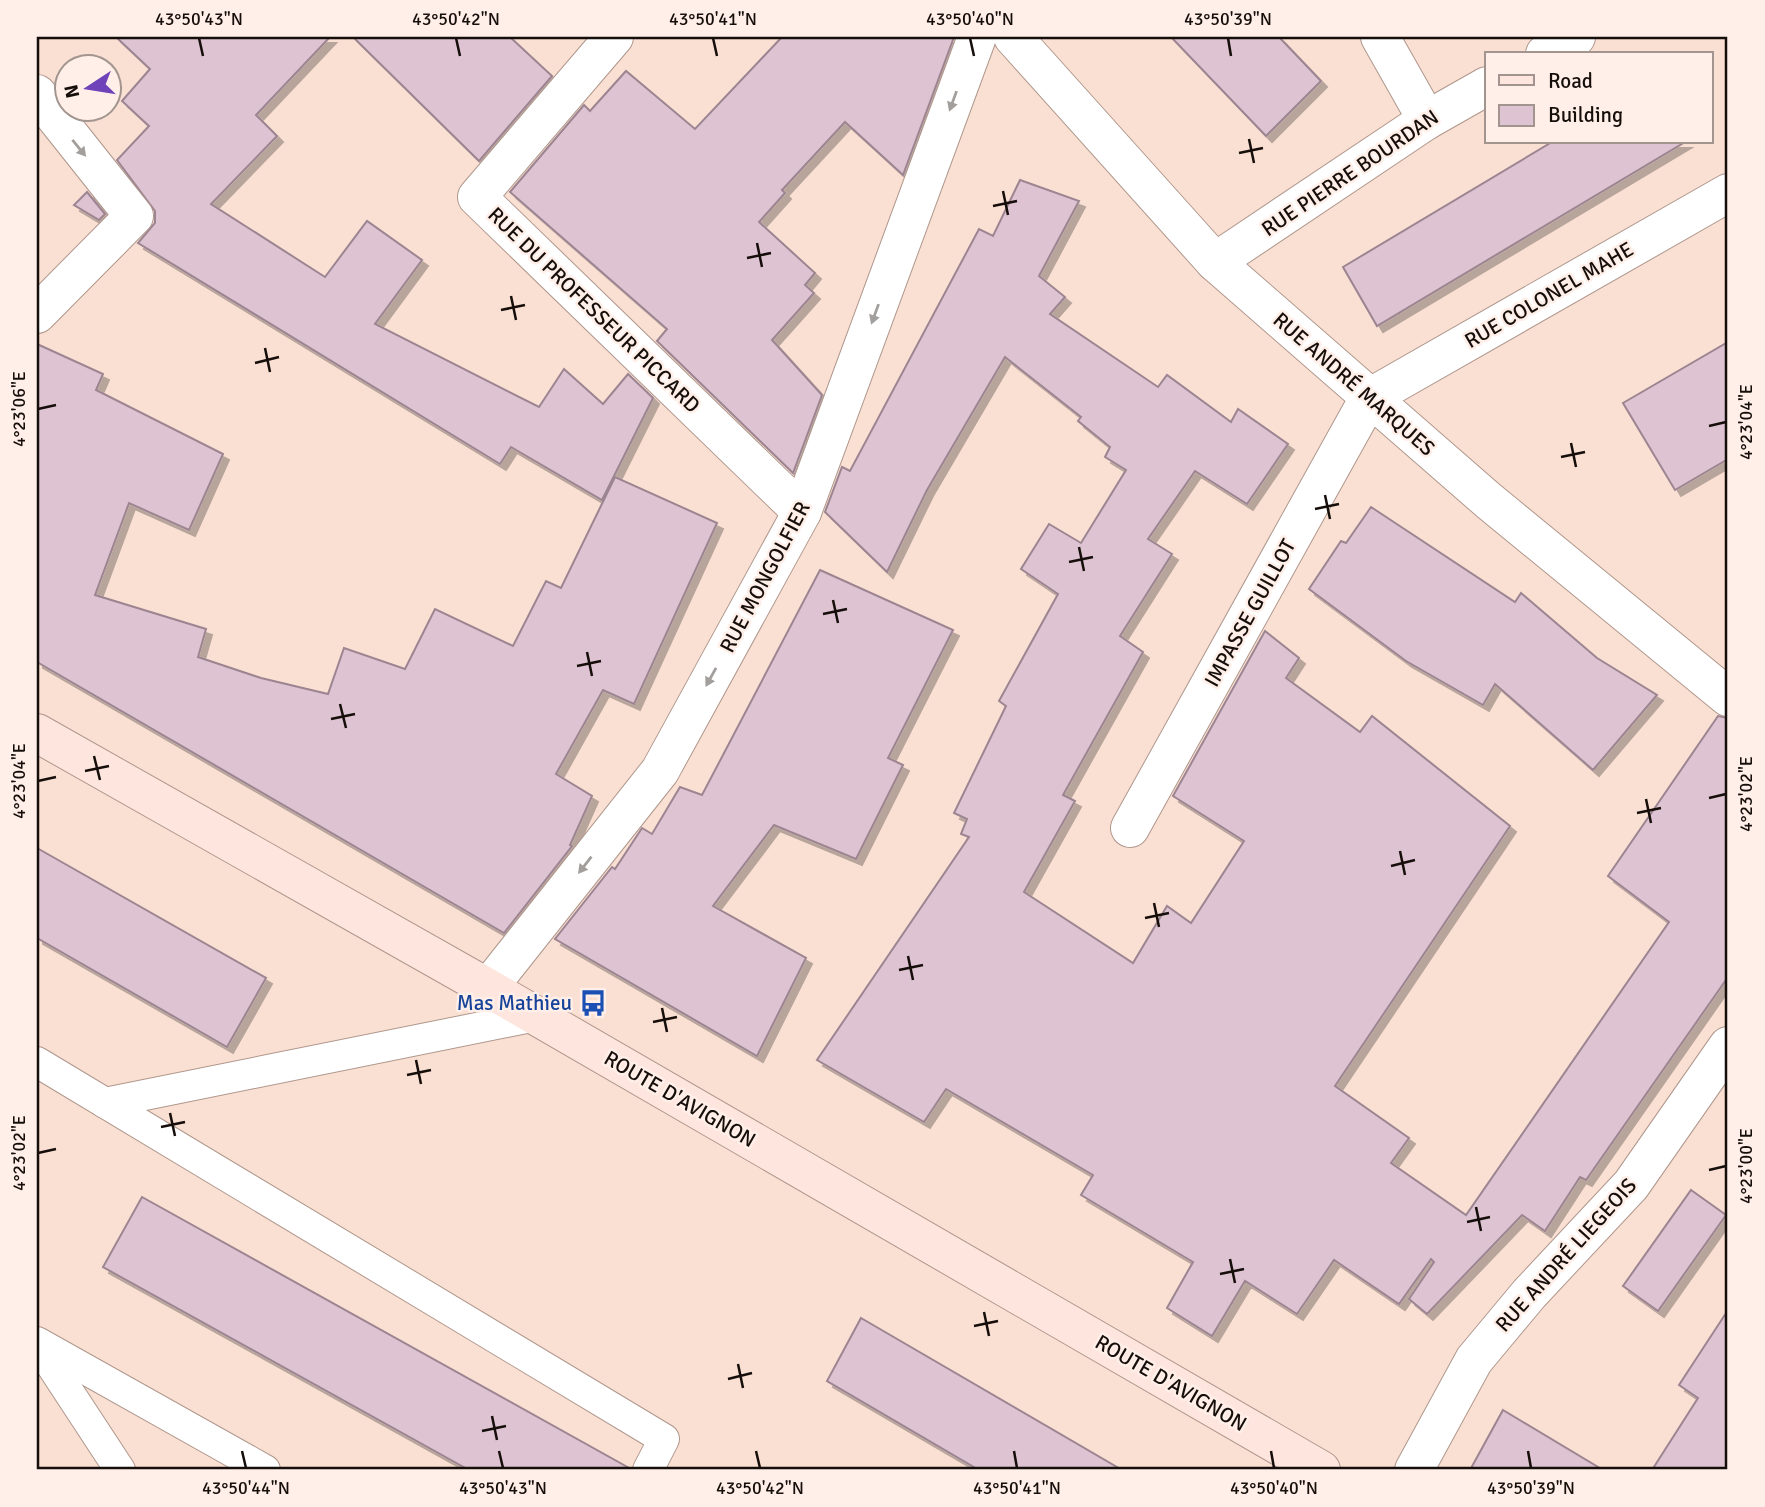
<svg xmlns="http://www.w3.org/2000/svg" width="1765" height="1507" viewBox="0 0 1765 1507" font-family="Signika,sans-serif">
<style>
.building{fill:#dec4d2;stroke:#9c8591;stroke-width:2;filter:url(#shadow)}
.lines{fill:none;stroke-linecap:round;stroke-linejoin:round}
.service-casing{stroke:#af978c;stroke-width:32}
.minor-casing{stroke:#af978c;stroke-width:40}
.secondary-casing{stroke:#af978c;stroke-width:40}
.service{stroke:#fff;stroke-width:30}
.minor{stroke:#fff;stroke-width:38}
.secondary{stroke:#fee6df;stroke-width:38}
.oneway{fill:#a29f9d}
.ticks{fill:none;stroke:#160e0a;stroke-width:2.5}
.labels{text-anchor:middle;stroke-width:5;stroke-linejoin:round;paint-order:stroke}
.street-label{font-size:21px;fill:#160e0a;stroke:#ffefe8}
.transit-label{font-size:21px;fill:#164399;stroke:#ffefe8;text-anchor:end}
.neatline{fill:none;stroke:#160e0a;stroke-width:2.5}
.ticks-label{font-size:18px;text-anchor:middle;fill:#160e0a}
</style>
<defs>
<filter id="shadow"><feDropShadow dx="6" dy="6" stdDeviation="0" flood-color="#0004"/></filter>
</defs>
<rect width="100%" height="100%" fill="#fadfd3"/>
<g class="building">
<polygon points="116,37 330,37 256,115 277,136 211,204 325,277 367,221 422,260 375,324 539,407 564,369 603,404 628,374 653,398 602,500 511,447 500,464 138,243 155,223 155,211 117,160 149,126 122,101 150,69"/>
<polygon points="353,37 510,37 552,76 479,161"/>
<polygon points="782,37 954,37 903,175 845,122 782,190 785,193 759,222 815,273 805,285 814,293 772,340 822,395 793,473 657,341 667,329 510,192 584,105 590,111 626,71 695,129"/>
<polygon points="1171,37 1279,37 1321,81 1266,136"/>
<polygon points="1552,142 1685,142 1377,326 1343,267"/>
<polygon points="1020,180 1079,201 1039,276 1065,297 1050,314 1158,387 1167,375 1231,422 1238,409 1288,444 1247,504 1195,471 1148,539 1172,554 1120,636 1143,652 1063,795 1075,801 1024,892 1133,963 1167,906 1191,923 1244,841 1173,796 1265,631 1299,658 1286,678 1360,732 1372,716 1510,826 1335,1086 1409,1138 1391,1163 1466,1215 1669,922 1608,876 1718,716 1728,718 1728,977 1586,1180 1580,1177 1545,1231 1522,1215 1427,1314 1409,1299 1434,1262 1431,1259 1399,1304 1334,1260 1297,1314 1245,1281 1212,1336 1167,1308 1193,1262 1081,1195 1093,1175 946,1089 924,1122 817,1060 969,837 961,834 967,819 954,813 1006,706 999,701 1058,594 1021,569 1049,524 1081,543 1126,470 1105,457 1110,447 1078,421 1081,417 1005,357 927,490 887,572 825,512 842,467 850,471 979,229 993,236"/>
<polygon points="87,192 105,214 99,220 74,205"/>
<polygon points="1728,342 1728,459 1675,490 1623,403"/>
<polygon points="37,344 103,374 96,390 223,454 189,530 129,503 95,595 206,629 198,657 261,678 328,694 344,648 405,669 435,609 513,646 546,581 561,588 615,477 717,523 634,704 603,690 556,774 592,796 570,845 572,846 504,933 37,662"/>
<polygon points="1371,507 1515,602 1521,593 1597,658 1657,695 1593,770 1495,684 1483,705 1406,661 1309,589 1341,541 1346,543"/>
<polygon points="820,570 953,630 888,758 903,765 856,859 774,825 713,906 806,958 757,1056 555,939 612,867 615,869 642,828 652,834 680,787 702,795"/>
<polygon points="37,848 266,978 227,1047 37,938"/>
<polygon points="1691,1190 1726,1215 1658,1311 1623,1286"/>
<polygon points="142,1197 631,1469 631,1470 469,1470 103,1267"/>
<polygon points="1728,1310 1728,1470 1652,1470 1698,1398 1679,1385"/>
<polygon points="861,1318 1122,1470 979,1470 827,1381"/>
<polygon points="1503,1410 1603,1470 1470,1470"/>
</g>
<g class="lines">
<defs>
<g id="service">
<polyline points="37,1062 664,1439 648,1470"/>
<polyline points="105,1103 536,1016"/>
<polyline points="37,1342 265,1470"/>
<polyline points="38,1345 120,1470"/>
</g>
<g id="minor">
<polyline points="614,37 477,197 802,512"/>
<polyline points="1013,37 1215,262 1489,501 1728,697"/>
<polyline points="1380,37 1427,120"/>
<polyline points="1545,54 1576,37"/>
<polyline points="37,94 134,216 37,314"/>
<polyline points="1215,262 1427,120 1487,86"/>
<polyline points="1130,828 1369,398 1728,193"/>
<polyline points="488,988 660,771 802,512 977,37"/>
<polyline points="1414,1470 1474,1360 1529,1294 1631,1185 1728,1046"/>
</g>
<polyline id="secondary" points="37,733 488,988 1321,1470"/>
</defs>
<use href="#service" class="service-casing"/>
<use href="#minor" class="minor-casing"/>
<use href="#secondary" class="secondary-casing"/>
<use href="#service" class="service"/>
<use href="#minor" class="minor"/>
<use href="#secondary" class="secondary"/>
</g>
<defs><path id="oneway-solid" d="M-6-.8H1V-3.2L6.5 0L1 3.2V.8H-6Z" transform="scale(1.75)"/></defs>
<g class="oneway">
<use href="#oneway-solid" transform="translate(953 101) rotate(110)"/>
<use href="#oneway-solid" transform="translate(79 148) rotate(51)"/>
<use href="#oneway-solid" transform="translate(875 314) rotate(110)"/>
<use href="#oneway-solid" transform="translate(711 677) rotate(119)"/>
<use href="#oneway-solid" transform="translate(585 865) rotate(128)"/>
</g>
<path class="ticks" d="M199 38 203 56M456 38 460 56M713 38 717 56M970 38 974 56M1228 38 1231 56M1249 139 1254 163M1239 153 1263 148M1003 191 1008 215M993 206 1017 201M757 243 762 267M747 258 771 253M511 296 516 320M501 310 525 305M265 348 270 372M255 363 279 357M38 409 56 405M1709 426 1726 422M1571 443 1576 467M1561 457 1585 452M1325 495 1330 519M1315 509 1339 504M1079 547 1084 571M1069 562 1093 557M833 600 838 623M823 614 847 609M587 652 592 676M577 666 601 661M340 704 346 728M331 719 355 714M94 756 100 780M85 771 109 766M38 781 56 777M1709 798 1726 794M1646 799 1651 823M1637 813 1661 808M1400 851 1405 875M1391 866 1415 860M1154 903 1159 927M1145 918 1169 913M908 956 913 980M899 970 923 965M662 1008 667 1032M653 1022 677 1017M416 1060 421 1084M407 1075 431 1070M170 1113 175 1136M161 1127 185 1122M38 1153 56 1149M1709 1170 1726 1166M1476 1207 1481 1231M1467 1222 1490 1217M1230 1259 1235 1283M1220 1274 1244 1269M984 1312 989 1336M974 1326 998 1321M738 1364 743 1388M728 1379 752 1373M492 1416 497 1440M482 1431 506 1426M242 1451 246 1468M499 1451 503 1468M756 1451 760 1468M1014 1451 1017 1468M1271 1451 1274 1468M1528 1451 1531 1468"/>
<defs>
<symbol id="bus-bare" viewBox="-9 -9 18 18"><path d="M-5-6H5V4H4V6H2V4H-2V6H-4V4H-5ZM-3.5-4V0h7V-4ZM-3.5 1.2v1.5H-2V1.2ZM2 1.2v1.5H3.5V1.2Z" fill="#1a4fb4" stroke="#ffefe8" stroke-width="2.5" paint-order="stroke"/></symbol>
</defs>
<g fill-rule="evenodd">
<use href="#bus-bare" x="574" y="984" width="38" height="38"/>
</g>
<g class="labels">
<g class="street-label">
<text transform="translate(1350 173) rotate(-34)" y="7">RUE PIERRE BOURDAN</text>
<text transform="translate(1549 295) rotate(-30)" y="7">RUE COLONEL MAHE</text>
<text transform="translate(594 310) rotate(44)" y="7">RUE DU PROFESSEUR PICCARD</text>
<text transform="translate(1354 384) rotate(41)" y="7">RUE ANDRÉ MARQUES</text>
<text transform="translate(765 577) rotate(-62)" y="7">RUE MONGOLFIER</text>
<text transform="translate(1250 613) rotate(-61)" y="7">IMPASSE GUILLOT</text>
<text transform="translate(680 1099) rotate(30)" y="7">ROUTE D'AVIGNON</text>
<text transform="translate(1566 1255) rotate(-48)" y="7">RUE ANDRÉ LIEGEOIS</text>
<text transform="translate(1171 1383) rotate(30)" y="7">ROUTE D'AVIGNON</text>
</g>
<g class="transit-label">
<text x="572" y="1010">Mas Mathieu</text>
</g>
</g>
<rect width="1765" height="1507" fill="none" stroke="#ffefe8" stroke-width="77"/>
<rect x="1485" y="52" width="228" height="91" fill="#ffefe8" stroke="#a2958f" stroke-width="2"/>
<rect x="1499" y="75" width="35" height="10" fill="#fee6df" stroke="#a2958f" stroke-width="2"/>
<text x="1548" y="88" font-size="21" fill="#160e0a">Road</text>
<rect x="1499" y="105" width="35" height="21" fill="#dec4d2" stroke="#a2958f" stroke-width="2"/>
<text x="1548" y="122" font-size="21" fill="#160e0a">Building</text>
<g transform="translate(88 88) rotate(258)"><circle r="33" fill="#ffefe8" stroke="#a2958f" stroke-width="2"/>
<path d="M0-5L12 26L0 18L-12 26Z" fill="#7042ba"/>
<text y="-10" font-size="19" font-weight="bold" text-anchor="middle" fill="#160e0a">N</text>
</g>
<rect x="38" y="38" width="1688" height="1430" class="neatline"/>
<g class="ticks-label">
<text x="199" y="25">43°50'43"N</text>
<text x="456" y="25">43°50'42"N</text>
<text x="713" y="25">43°50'41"N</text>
<text x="970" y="25">43°50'40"N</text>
<text x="1228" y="25">43°50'39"N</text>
<text transform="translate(19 409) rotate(-90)" y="6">4°23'06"E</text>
<text transform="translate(1746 422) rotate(-90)" y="6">4°23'04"E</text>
<text transform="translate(19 781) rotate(-90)" y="6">4°23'04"E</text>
<text transform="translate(1746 794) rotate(-90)" y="6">4°23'02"E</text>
<text transform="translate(19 1153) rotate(-90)" y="6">4°23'02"E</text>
<text transform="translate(1746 1166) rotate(-90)" y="6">4°23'00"E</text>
<text x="246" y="1494">43°50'44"N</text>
<text x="503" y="1494">43°50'43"N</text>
<text x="760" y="1494">43°50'42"N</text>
<text x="1017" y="1494">43°50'41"N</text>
<text x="1274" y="1494">43°50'40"N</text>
<text x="1531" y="1494">43°50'39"N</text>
</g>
</svg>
